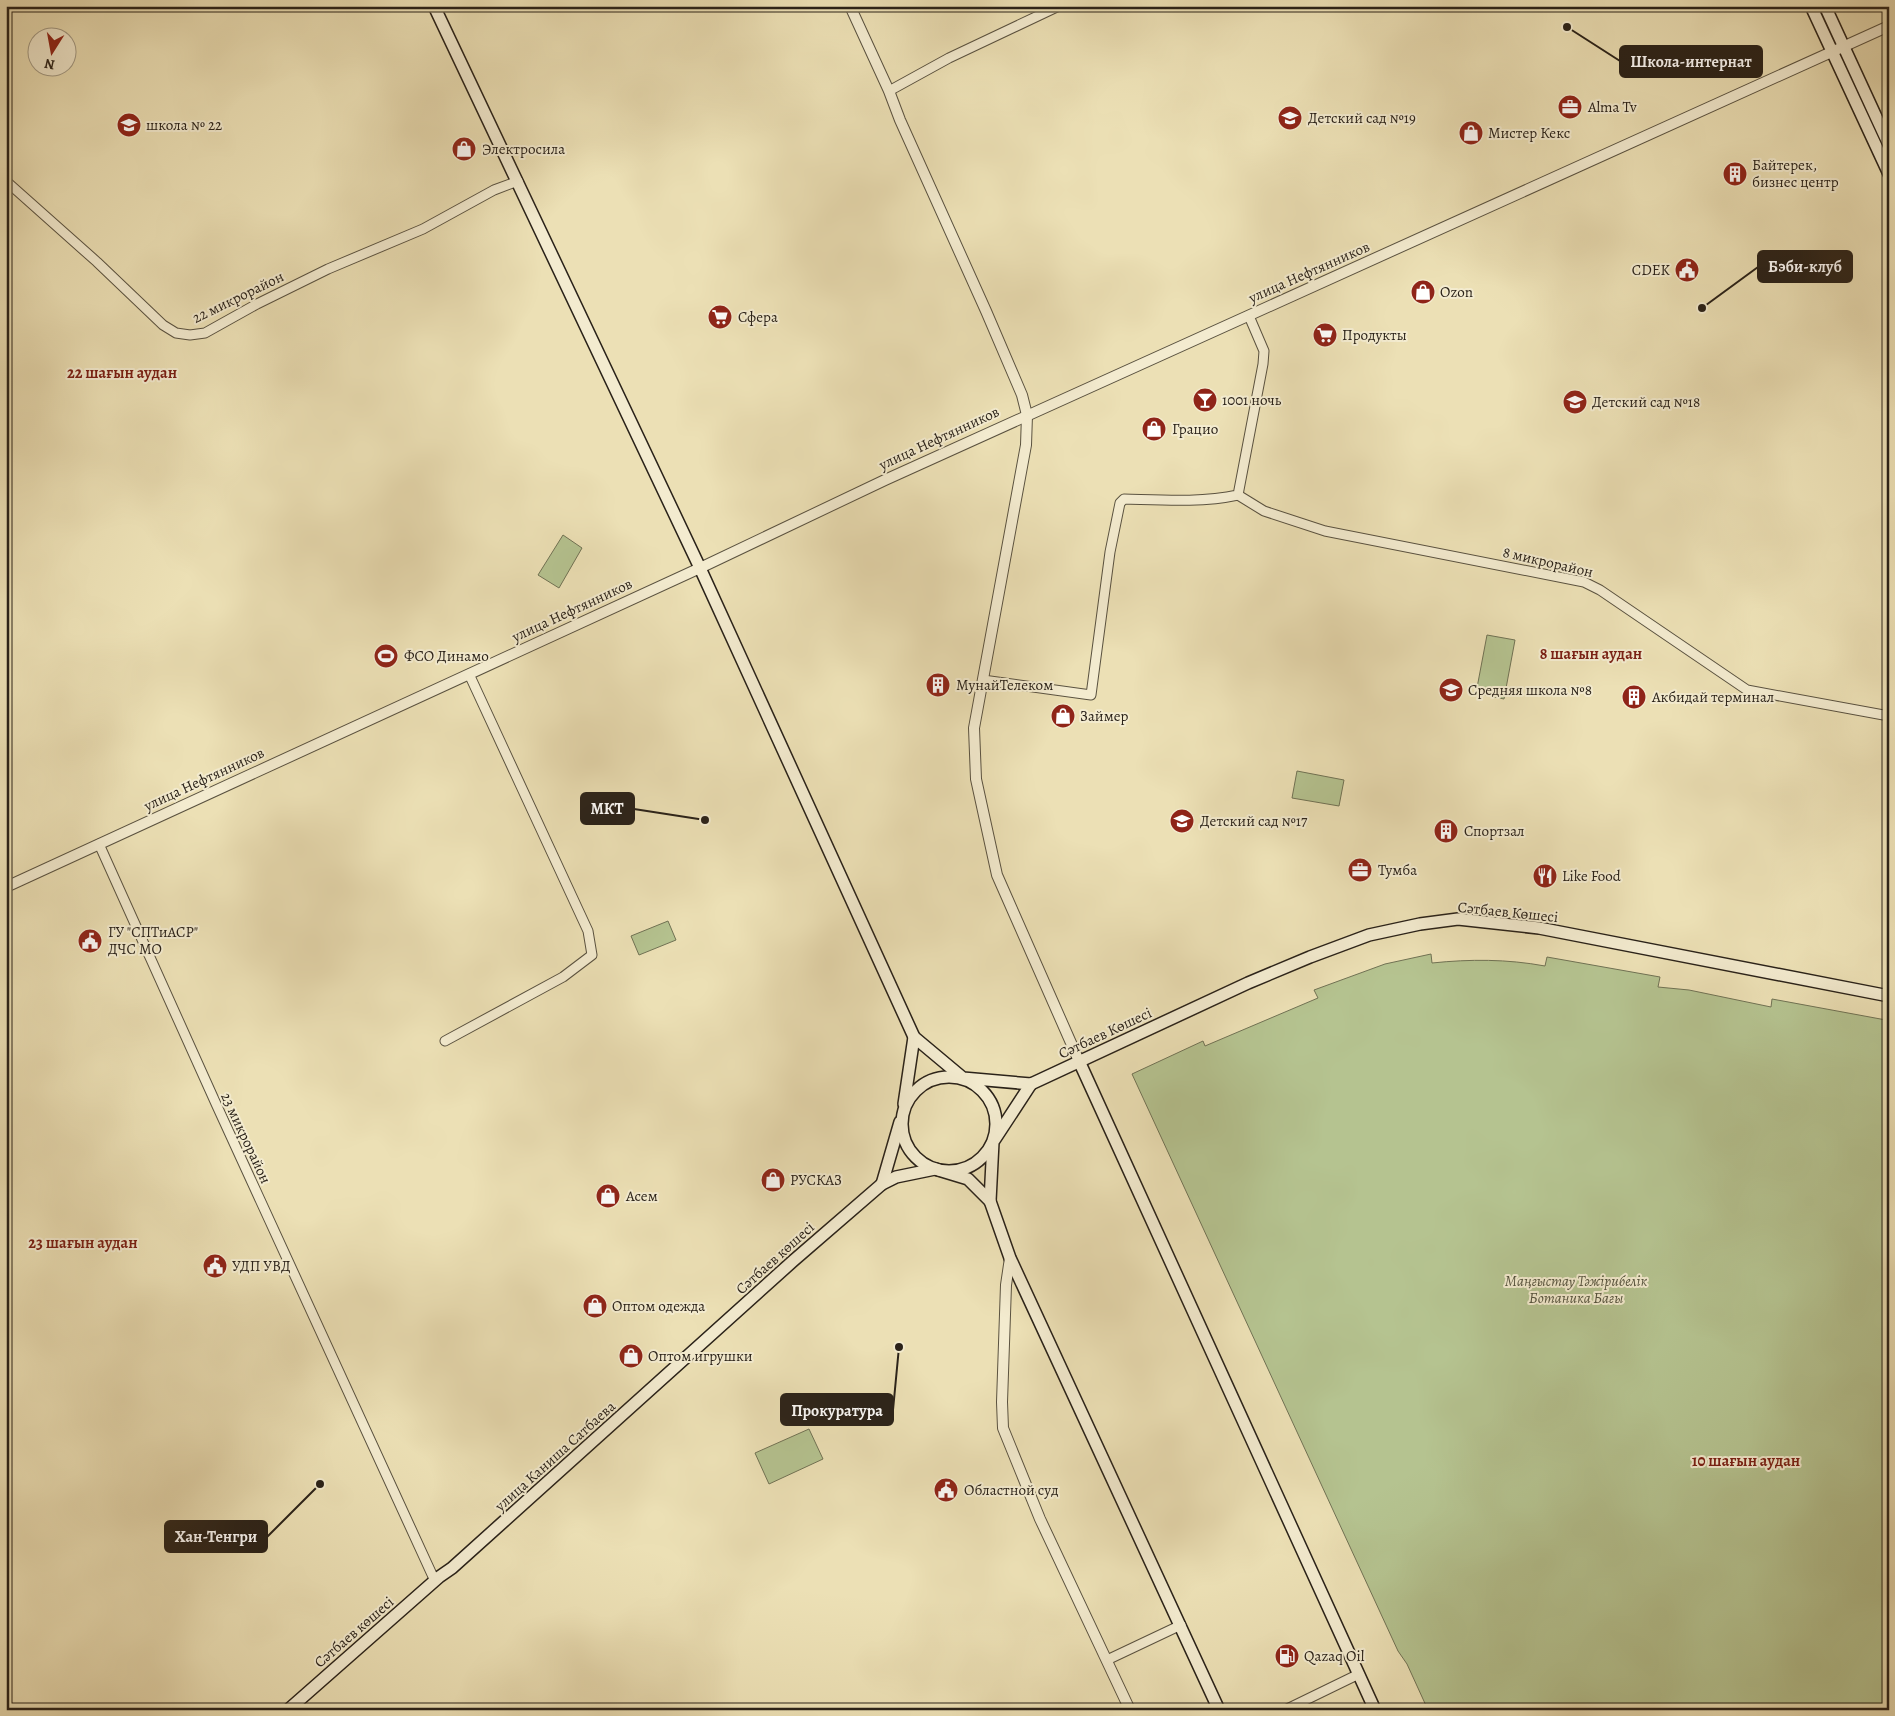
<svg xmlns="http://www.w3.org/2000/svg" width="1895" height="1716" viewBox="0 0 1895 1716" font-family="Alegreya,serif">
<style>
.green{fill:#b5c390;stroke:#707254}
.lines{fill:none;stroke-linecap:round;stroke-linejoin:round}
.minor-casing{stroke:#5a5240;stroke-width:11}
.tertiary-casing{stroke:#5a5240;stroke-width:12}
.secondary-casing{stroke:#2a2219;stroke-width:14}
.minor{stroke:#f3ebcf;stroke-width:9}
.tertiary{stroke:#f3ebcf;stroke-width:10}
.secondary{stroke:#f3ebcf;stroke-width:11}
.labels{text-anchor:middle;stroke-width:4;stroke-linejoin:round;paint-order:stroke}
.poi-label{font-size:15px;fill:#2a2219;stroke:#f3ebcf;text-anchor:start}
.street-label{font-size:15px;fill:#2a2219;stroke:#f3ebcf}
.park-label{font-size:15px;font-style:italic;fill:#54523d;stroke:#f3ebcf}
.neighbourhood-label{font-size:16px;font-weight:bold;fill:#7a1f14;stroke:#f3ebcf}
.leader{fill:none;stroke:#2a2219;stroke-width:2}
.callout-dot{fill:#2a2219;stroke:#f3ebcf;stroke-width:2}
.callout{fill:#2a2219;stroke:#2a2219;stroke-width:2}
.callout-label{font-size:16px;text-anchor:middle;font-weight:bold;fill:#fff}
</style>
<rect width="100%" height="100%" fill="#ece0b5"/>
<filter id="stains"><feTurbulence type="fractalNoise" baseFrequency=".004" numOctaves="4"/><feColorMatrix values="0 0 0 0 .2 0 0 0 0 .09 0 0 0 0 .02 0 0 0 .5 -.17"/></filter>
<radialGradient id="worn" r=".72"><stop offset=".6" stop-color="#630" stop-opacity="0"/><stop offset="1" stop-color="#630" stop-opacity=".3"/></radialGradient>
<g class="green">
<polygon points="563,535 582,548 559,588 538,575"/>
<polygon points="1487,635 1515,640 1504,699 1476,693"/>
<polygon points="1297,771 1344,780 1339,806 1292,798"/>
<polygon points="668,921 676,940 639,955 631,936"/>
<path d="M1431 954 1432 963C1470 959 1507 959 1545 966L1547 957 1660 977 1658 987 1689 990 1771 1007 1772 999 1886 1020 1884 1029 1889 1030V1710H1428L1407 1664 1398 1651 1132 1074 1203 1041 1205 1046 1318 998 1314 990 1385 964Z"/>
<polygon points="809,1429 823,1459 769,1484 755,1453"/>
</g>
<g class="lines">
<defs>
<g id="minor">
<polyline points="889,91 949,58 1059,6"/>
<polyline points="6,181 97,262 163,325 176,333 190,335 205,333 257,304 328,269 423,229 494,190 518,181"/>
<polyline points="1238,495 1264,511 1325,531 1584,582 1600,590 1747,690 1889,716"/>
<path d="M983 680 1091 695 1110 552 1120 503 1124 499C1161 500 1201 503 1238 495L1263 364 1264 351 1249 316"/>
<polyline points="99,844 217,1106 435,1581"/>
<polyline points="445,1041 563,977 592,955 588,931 469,674"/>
<polyline points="1107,1660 1181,1625"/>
<polyline points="1285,1710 1359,1674"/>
</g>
<g id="tertiary">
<polyline points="850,6 889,91 900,120 986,311 1022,395 1027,415 1026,445 974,728 976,779 997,875 1079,1061"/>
<polyline points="6,887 700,568 885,480 1889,26"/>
<polyline points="1010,1258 1006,1285 1002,1402 1003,1428 1040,1519 1130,1710"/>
</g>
<g id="secondary">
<polyline points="434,6 700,568 914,1037 963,1078 1031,1084 1248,983 1310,957 1369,935 1420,924 1458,919 1539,928 1889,996"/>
<polyline points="1811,6 1889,174"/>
<polyline points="1825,6 1889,145"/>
<polyline points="1079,1061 1375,1710"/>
<circle cx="949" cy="1124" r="47"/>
<polyline points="1031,1084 993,1142 990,1201 1010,1258 1219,1710"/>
<polyline points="904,1104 914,1037"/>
<polyline points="882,1184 900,1122"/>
<polyline points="288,1710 439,1577 452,1568 793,1261 882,1184 896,1177 935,1169 968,1179 990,1201"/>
</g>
</defs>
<use href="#minor" class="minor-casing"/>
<use href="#tertiary" class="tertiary-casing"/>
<use href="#secondary" class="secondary-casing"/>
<use href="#minor" class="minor"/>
<use href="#tertiary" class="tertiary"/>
<use href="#secondary" class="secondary"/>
</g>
<defs>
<symbol id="office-disc" viewBox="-11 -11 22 22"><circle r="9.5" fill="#8f2418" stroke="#f3ebcf"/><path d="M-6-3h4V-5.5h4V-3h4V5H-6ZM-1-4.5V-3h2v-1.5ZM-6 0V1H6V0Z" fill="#fff"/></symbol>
<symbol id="school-disc" viewBox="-11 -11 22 22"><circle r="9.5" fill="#8f2418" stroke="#f3ebcf"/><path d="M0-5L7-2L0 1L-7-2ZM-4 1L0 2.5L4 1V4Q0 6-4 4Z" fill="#fff"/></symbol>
<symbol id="shop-disc" viewBox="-11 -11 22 22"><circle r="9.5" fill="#8f2418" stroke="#f3ebcf"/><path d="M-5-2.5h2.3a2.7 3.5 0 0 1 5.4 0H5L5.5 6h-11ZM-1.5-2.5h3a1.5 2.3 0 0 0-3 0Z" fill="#fff"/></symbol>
<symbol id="building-disc" viewBox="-11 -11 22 22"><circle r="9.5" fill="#8f2418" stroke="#f3ebcf"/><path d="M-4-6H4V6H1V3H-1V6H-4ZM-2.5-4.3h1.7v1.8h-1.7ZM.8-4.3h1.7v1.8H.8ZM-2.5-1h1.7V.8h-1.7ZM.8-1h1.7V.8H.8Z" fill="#fff"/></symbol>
<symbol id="civic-disc" viewBox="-11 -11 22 22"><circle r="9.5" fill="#8f2418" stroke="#f3ebcf"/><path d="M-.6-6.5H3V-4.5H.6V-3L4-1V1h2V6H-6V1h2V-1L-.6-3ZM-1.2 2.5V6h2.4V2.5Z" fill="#fff"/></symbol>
<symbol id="supermarket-disc" viewBox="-11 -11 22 22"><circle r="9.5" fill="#8f2418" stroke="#f3ebcf"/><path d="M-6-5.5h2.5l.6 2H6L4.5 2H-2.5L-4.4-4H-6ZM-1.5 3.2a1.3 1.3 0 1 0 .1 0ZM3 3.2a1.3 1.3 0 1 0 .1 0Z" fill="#fff"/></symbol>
<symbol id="bar-disc" viewBox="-11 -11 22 22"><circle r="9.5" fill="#8f2418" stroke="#f3ebcf"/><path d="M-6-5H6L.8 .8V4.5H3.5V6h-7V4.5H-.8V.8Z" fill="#fff"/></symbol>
<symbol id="stadium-disc" viewBox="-11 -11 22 22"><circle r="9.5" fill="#8f2418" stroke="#f3ebcf"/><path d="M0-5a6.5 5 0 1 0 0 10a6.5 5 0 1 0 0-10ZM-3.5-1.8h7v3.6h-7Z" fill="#fff"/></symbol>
<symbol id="restaurant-disc" viewBox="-11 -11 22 22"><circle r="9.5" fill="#8f2418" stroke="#f3ebcf"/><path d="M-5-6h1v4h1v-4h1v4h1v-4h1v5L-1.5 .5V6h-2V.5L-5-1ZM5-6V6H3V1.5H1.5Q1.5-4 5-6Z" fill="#fff"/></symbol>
<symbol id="fuel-disc" viewBox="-11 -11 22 22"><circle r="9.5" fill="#8f2418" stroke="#f3ebcf"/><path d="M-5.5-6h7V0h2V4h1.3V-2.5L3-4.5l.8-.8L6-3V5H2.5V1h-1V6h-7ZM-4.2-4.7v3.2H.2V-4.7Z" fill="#fff"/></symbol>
</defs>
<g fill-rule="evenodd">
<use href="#office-disc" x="1556" y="93" width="28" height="28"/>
<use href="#school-disc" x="1276" y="104" width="28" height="28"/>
<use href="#school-disc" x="115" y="111" width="28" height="28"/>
<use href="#shop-disc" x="1457" y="119" width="28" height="28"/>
<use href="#shop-disc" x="450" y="135" width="28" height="28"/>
<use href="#building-disc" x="1721" y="160" width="28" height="28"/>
<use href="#civic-disc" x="1673" y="256" width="28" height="28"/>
<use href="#shop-disc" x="1409" y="278" width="28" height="28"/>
<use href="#supermarket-disc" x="706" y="303" width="28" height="28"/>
<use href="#supermarket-disc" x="1311" y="321" width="28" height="28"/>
<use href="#bar-disc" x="1191" y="386" width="28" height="28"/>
<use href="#school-disc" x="1561" y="388" width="28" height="28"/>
<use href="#shop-disc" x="1140" y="415" width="28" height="28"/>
<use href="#stadium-disc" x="372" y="642" width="28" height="28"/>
<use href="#building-disc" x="924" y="671" width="28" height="28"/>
<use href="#school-disc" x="1437" y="676" width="28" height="28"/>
<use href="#building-disc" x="1620" y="683" width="28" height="28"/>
<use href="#shop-disc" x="1049" y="702" width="28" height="28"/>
<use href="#school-disc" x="1168" y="807" width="28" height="28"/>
<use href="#building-disc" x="1432" y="817" width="28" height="28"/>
<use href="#office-disc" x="1346" y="856" width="28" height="28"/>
<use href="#restaurant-disc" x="1531" y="862" width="28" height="28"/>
<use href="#civic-disc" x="76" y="927" width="28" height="28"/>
<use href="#shop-disc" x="759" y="1166" width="28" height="28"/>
<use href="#shop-disc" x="594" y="1182" width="28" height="28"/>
<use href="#civic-disc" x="201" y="1252" width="28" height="28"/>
<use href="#shop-disc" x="581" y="1292" width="28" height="28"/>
<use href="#shop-disc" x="617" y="1342" width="28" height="28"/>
<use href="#civic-disc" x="932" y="1476" width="28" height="28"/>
<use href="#fuel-disc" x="1273" y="1642" width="28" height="28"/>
</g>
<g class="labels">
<g class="poi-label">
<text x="1588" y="112">Alma Tv</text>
<text x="1308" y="123">Детский сад №19</text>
<text x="146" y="130">школа № 22</text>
<text x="1488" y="138">Мистер Кекс</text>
<text x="482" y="154">Электросила</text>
<text x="1752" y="170">Байтерек,<tspan x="1752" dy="17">бизнес центр</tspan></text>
<text x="1670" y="275" text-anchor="end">CDEK</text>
<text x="1440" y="297">Ozon</text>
<text x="738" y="322">Сфера</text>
<text x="1342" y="340">Продукты</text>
<text x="1222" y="405">1001 ночь</text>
<text x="1592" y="407">Детский сад №18</text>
<text x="1172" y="434">Грацио</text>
<text x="404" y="661">ФСО Динамо</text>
<text x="956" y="690">МунайТелеком</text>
<text x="1468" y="695">Средняя школа №8</text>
<text x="1652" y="702">Акбидай терминал</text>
<text x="1080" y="721">Займер</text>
<text x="1200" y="826">Детский сад №17</text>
<text x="1464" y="836">Спортзал</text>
<text x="1378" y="875">Тумба</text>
<text x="1562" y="881">Like Food</text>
<text x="108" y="937">ГУ "СПТиАСР"<tspan x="108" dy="17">ДЧС МО</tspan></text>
<text x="790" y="1185">РУСКАЗ</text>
<text x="626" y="1201">Асем</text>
<text x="232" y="1271">УДП УВД</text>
<text x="612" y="1311">Оптом одежда</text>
<text x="648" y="1361">Оптом игрушки</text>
<text x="964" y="1495">Областной суд</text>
<text x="1304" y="1661">Qazaq Oil</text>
</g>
<g class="street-label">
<text transform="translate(1309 272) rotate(-24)" y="5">улица Нефтянников</text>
<text transform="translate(238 297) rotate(-26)" y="5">22 микрорайон</text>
<text transform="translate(939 438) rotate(-25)" y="5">улица Нефтянников</text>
<text transform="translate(1548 562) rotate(13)" y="5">8 микрорайон</text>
<text transform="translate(572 610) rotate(-25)" y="5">улица Нефтянников</text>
<text transform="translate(204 779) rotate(-25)" y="5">улица Нефтянников</text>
<text transform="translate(1508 912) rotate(6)" y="5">Сәтбаев Көшесі</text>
<text transform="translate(1105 1033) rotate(-25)" y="5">Сәтбаев Көшесі</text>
<text transform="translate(246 1138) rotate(65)" y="5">23 микрорайон</text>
<text transform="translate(775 1258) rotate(-42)" y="5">Сәтбаев көшесі</text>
<text transform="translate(555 1456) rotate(-42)" y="5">улица Каниша Сатбаева</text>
<text transform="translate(354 1632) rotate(-41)" y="5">Сәтбаев көшесі</text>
</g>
<g class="park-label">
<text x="1576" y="1286">Маңғыстау Тәжірибелік<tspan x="1576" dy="17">Ботаника Бағы</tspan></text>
</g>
<g class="neighbourhood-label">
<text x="122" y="378">22 шағын аудан</text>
<text x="1591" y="659">8 шағын аудан</text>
<text x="83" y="1248">23 шағын аудан</text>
<text x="1746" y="1466">10 шағын аудан</text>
</g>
</g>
<path class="leader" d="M1567 27L1620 61M1702 308L1758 267M705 820L634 809M899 1347L893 1410M320 1484L267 1537"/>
<g class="callout-dot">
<circle cx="1567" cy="27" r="5"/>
<circle cx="1702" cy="308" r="5"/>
<circle cx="705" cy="820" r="5"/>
<circle cx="899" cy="1347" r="5"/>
<circle cx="320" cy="1484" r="5"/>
</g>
<g class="callout">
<rect x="1620" y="46" width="142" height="31" rx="5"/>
<rect x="1758" y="251" width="94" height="31" rx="5"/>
<rect x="581" y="793" width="53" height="31" rx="5"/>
<rect x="781" y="1394" width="112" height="31" rx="5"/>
<rect x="165" y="1521" width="102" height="31" rx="5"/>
</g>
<g class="callout-label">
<text x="1691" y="67">Школа-интернат</text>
<text x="1805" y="272">Бэби-клуб</text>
<text x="607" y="814">МКТ</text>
<text x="837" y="1416">Прокуратура</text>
<text x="216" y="1542">Хан-Тенгри</text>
</g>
<rect width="1895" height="1716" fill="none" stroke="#ece0b5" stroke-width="25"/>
<rect x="8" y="8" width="1880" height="1701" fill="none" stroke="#2a2219" stroke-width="2.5"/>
<rect x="12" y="12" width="1870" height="1691" fill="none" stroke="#2a2219"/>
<g transform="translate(52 52) rotate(191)"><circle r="24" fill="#f3ebcf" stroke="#a39b86"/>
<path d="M0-4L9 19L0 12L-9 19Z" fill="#8f2418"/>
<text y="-8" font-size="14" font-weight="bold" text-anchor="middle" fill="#2a2219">N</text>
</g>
<rect width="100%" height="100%" filter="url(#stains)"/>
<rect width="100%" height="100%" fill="url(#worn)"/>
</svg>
